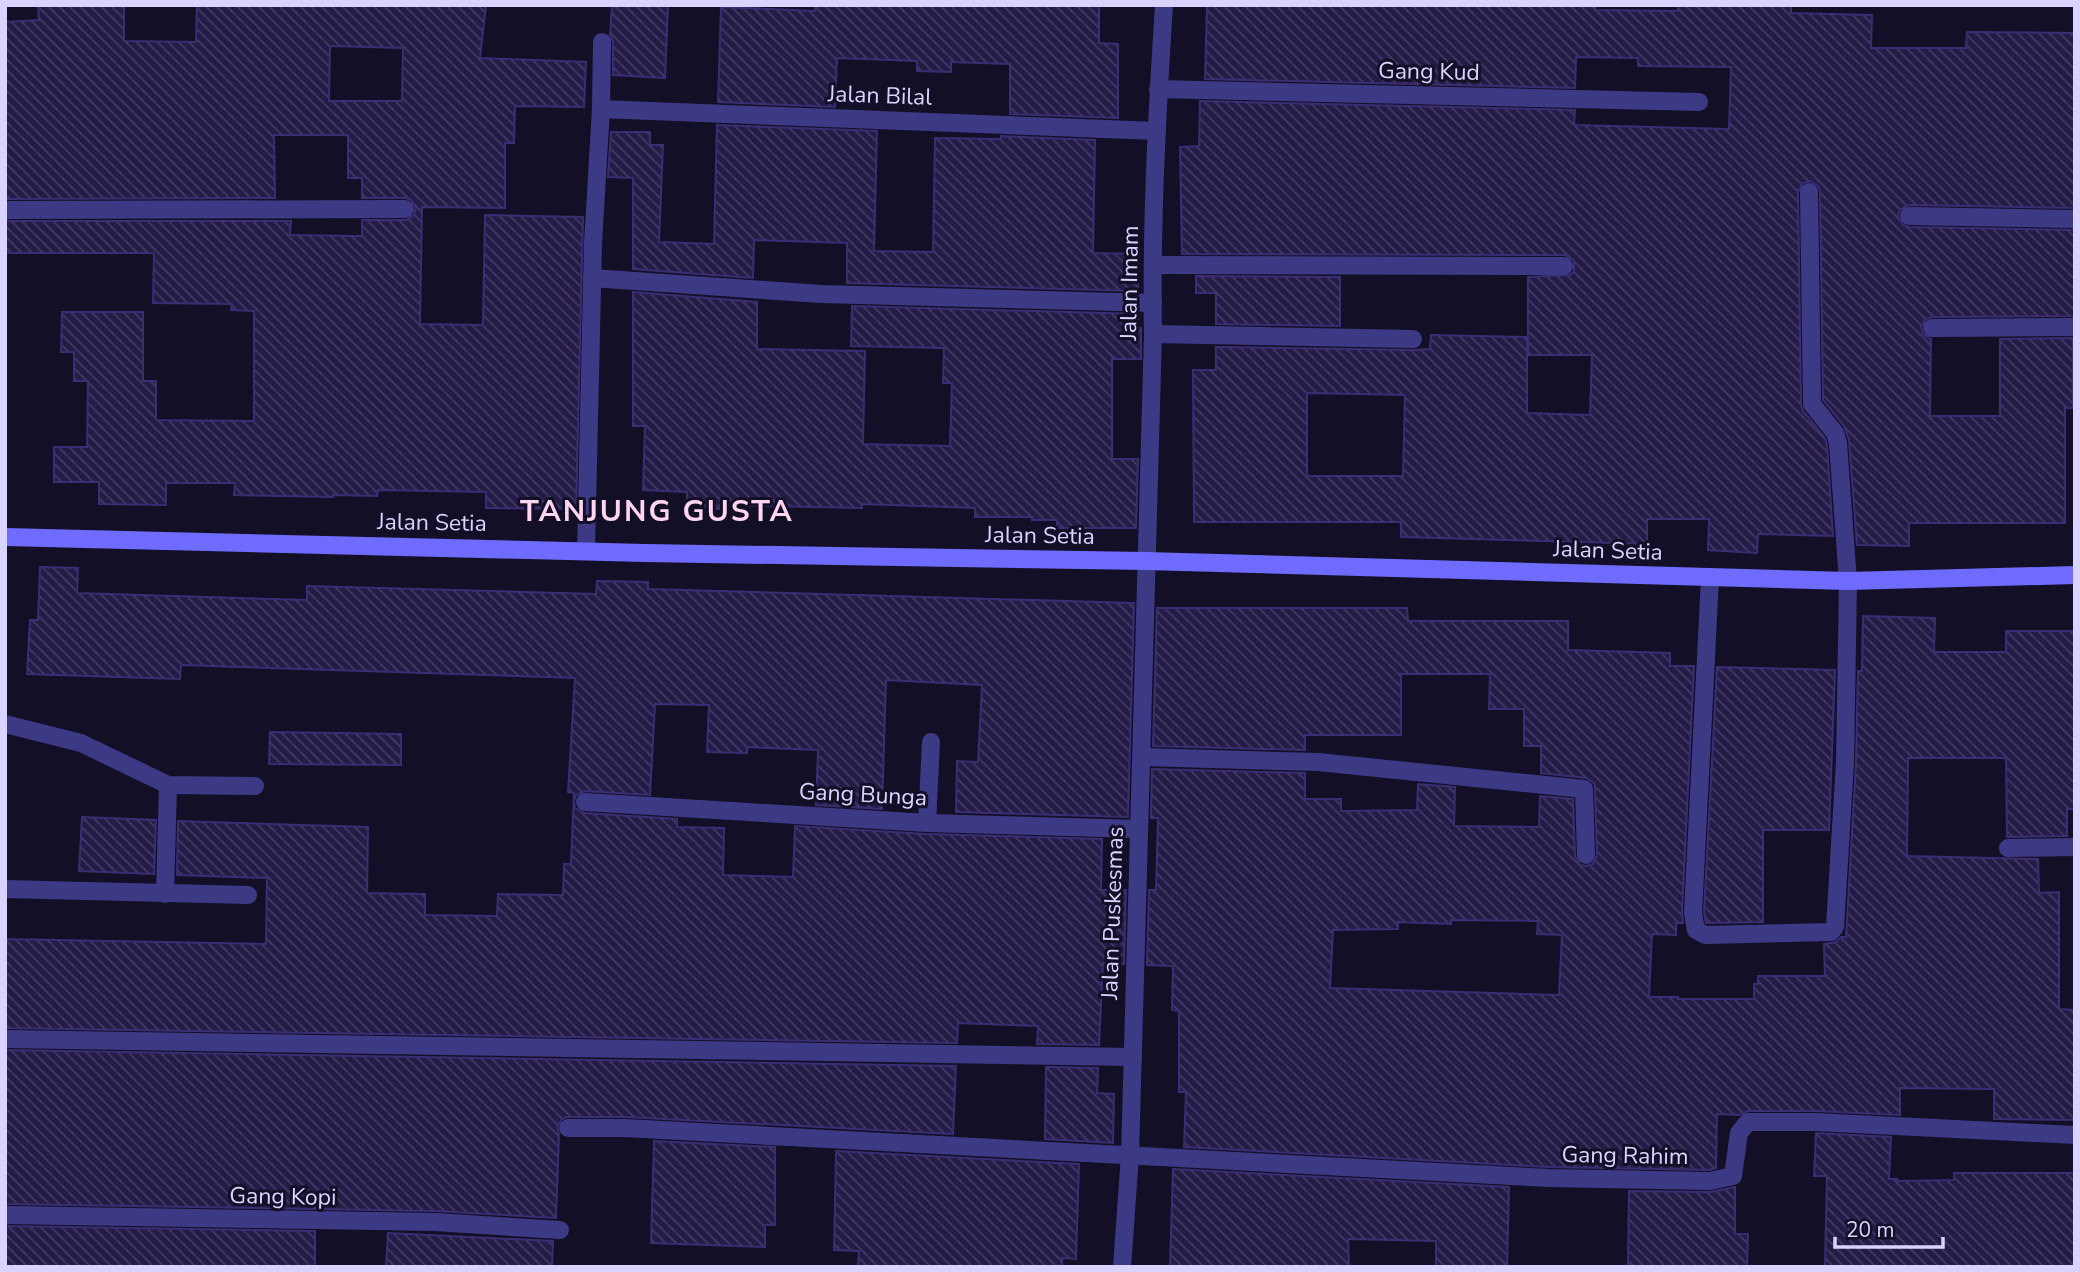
<svg xmlns="http://www.w3.org/2000/svg" width="2080" height="1272" viewBox="0 0 2080 1272" font-family="'Nunito Sans',sans-serif">
<style>
.building{fill:url(#building-back-hatch);stroke:#3b2d73;stroke-width:2;fill-rule:evenodd}
.lines{fill:none;stroke-linecap:round;stroke-linejoin:round}
.lane{stroke:#3d3a85;stroke-width:18}
.street{stroke:#3d3a85;stroke-width:18}
.secondary{stroke:#6f6bff;stroke-width:18}
.labels{text-anchor:middle;stroke-width:6;stroke-linejoin:round;paint-order:stroke}
.street-label{font-size:23px;fill:#d9d4ff;stroke:#130f26}
.district-label{font-size:30px;font-weight:bold;letter-spacing:2px;fill:#ffd6f0;stroke:#130f26}
</style>
<defs>
<pattern id="building-back-hatch" width="6" height="6" patternUnits="userSpaceOnUse" patternTransform="scale(1.75)"><rect width="6" height="6" fill="#241b47"/><path d="M-1 5l2 2M0 0l6 6M5-1l2 2" fill="none" stroke="#433b63"/></pattern>
</defs>
<rect width="100%" height="100%" fill="#130f26"/>
<g class="building">
<path d="M38 5H124V41L196 42 197 5H486L480 58 586 62 584 107 515 106 514 143H505V208L422 207 420 324 483 325 485 215 583 217 576 509 486 508V492L378 490 377 496 333 495V497L234 495 235 483H166V505L99 504V482H54V447H87L88 381H74V352H61L62 312H143V381H156V420L254 421V311L231 310 232 304 153 303 154 253H5V221H291L290 235 356 236H362V220H406L414 215 416 208 411 200 406 198H362V178H348V135H274L275 198 5 199V22L39 20ZM330 46 403 48 402 101H329Z"/>
<polygon points="612,5 668,5 665,78 613,75 613,42 610,35"/>
<polygon points="815,5 1099,5 1099,43 1118,44 1118,118 1010,114 1010,64 951,62 951,72 917,71 917,61 837,58 835,107 718,102 721,7 815,11"/>
<path d="M1207 5H1595V10L1678 11V5H1791V13L1872 15 1871 48H1966L1967 32 2075 33V208L1909 205 1900 210 1898 216 1903 225 1909 227 2075 230V316L1932 317 1926 319 1921 327 1923 334 1931 339 1930 416H2000V339L2073 338V408H2065V523H1909V546L1857 545 1849 440 1844 426 1823 400 1820 192 1818 186 1810 181 1803 183 1798 192 1801 404 1803 411 1825 438 1827 445 1833 536 1758 534 1757 553 1708 550 1709 519H1647V544L1401 537V522H1194L1193 370H1216V347L1413 350 1430 349 1431 335 1527 337V413L1590 415 1592 355H1528V277L1570 275 1574 271V261L1565 255 1182 254 1180 147 1199 146 1200 101 1575 110 1574 125 1729 129 1731 67 1638 66V58L1576 57 1575 88 1205 79ZM1307 393 1405 395 1403 476H1307Z"/>
<polygon points="717,125 877,131 874,251 933,252 935,138 1001,139 1001,136 1095,140 1093,253 1139,254 1138,291 847,283 847,243 754,240 753,278 633,269 633,178 608,177 611,132 650,132 650,145 663,145 659,242 714,244"/>
<polygon points="1196,276 1340,277 1340,326 1216,324 1216,293 1196,293"/>
<polygon points="633,292 757,302 757,349 865,351 863,444 950,446 952,383 943,383 944,348 851,346 852,306 1138,314 1137,328 1141,328 1141,359 1112,359 1112,459 1138,459 1136,528 1057,528 1057,520 1032,520 1032,517 975,517 975,508 862,504 862,508 719,505 719,509 687,508 687,492 643,490 645,426 633,426"/>
<polygon points="40,567 78,568 77,593 307,600 307,586 596,594 597,581 648,582 648,589 1134,603 1128,817 956,812 957,761 978,762 982,685 886,680 882,809 816,805 818,750 747,747 747,753 707,752 709,705 655,704 650,795 585,791 576,795 574,801 575,808 584,813 677,819 677,827 724,828 723,875 793,877 795,826 926,834 1102,839 1101,890 1126,890 1124,964 1103,963 1099,1045 1037,1044 1038,1026 958,1023 957,1043 5,1028 5,939 266,944 267,878 177,875 178,821 368,827 367,893 425,894 425,915 497,916 498,894 563,895 564,864 571,864 574,793 568,792 575,678 181,665 180,679 27,674 30,620 38,620"/>
<path d="M1157 608H1407L1408 621H1568V650L1670 653V666H1694L1682 912 1683 923H1676V935L1652 934 1649 997H1678V999H1754V984H1758V976H1825L1824 944 1836 942 1841 937H1846L1856 763 1858 671H1862L1863 616 1935 618 1934 652H2006V631H2075V809H2067V836L2007 837 2006 758H1908L1907 856 2038 859 2039 893 2059 892V1009L2075 1010V1120L1994 1119V1089L1900 1088V1115L1816 1111H1748L1739 1115 1717 1114 1716 1168 1709 1170 1549 1167 1184 1147 1186 1092H1179V1011L1172 1010 1173 966 1147 965 1149 890H1156L1158 818H1151L1152 769 1305 773V799H1341V811L1417 810 1418 784 1455 787 1454 826 1539 827 1540 796 1573 799 1575 856 1580 865 1586 866 1593 864 1597 855 1595 789 1594 783 1586 778 1541 773V746H1524V709H1489L1490 674H1401V735H1305V750L1153 746ZM1451 920 1538 921 1537 934 1562 935 1559 995 1330 988 1333 930 1398 929V922L1451 924Z"/>
<polygon points="1717,667 1835,670 1829,830 1763,830 1763,922 1706,923 1704,912"/>
<polygon points="270,732 401,734 401,765 269,764"/>
<polygon points="82,817 156,820 154,874 79,871"/>
<polygon points="5,1050 956,1066 953,1134 626,1117 567,1117 562,1119 557,1127 559,1134 556,1218 435,1211 5,1204"/>
<polygon points="1046,1067 1098,1068 1097,1093 1114,1094 1113,1143 1045,1139"/>
<polygon points="1816,1133 1891,1137 1889,1179 1897,1179 1897,1181 1954,1180 1954,1173 2075,1173 2075,1267 1825,1267 1827,1176 1814,1176"/>
<polygon points="654,1141 775,1147 775,1225 765,1225 765,1247 651,1243"/>
<polygon points="836,1151 1079,1164 1076,1259 1062,1258 1062,1267 858,1267 859,1251 834,1250"/>
<polygon points="1173,1169 1509,1187 1507,1267 1436,1267 1436,1241 1348,1239 1349,1267 1170,1267"/>
<polygon points="1735,1187 1735,1234 1748,1234 1747,1267 1628,1267 1629,1191 1710,1192"/>
<polygon points="5,1226 315,1231 315,1267 5,1267"/>
<polygon points="388,1233 553,1241 552,1267 386,1267"/>
</g>
<g class="lines">
<g class="lane">
<polyline points="5,724 81,743 168,785 255,786"/>
<polyline points="5,889 248,895"/>
<polyline points="165,894 168,785"/>
</g>
<g class="street">
<polyline points="1158,89 1699,102"/>
<polyline points="601,109 1157,131"/>
<polyline points="5,210 405,209"/>
<polyline points="1909,216 2075,219"/>
<polyline points="1153,265 1564,266"/>
<polyline points="592,278 821,294 1153,303"/>
<polyline points="1932,328 2075,327"/>
<polyline points="1153,334 1413,339"/>
<polyline points="586,550 593,243 601,109 602,42"/>
<polyline points="1710,578 1693,913 1696,930 1705,935 1831,932 1835,927 1845,762 1848,581 1838,443 1835,433 1812,404 1809,192"/>
<polyline points="1142,757 1318,762 1584,789 1586,855"/>
<polyline points="585,802 927,823 1139,829"/>
<polyline points="927,823 931,742"/>
<polyline points="2008,848 2075,847"/>
<polyline points="5,1039 1133,1057"/>
<polyline points="568,1128 625,1128 1549,1178 1710,1181 1733,1176 1739,1133 1748,1122 1816,1122 2075,1135"/>
<polyline points="5,1215 435,1222 560,1230"/>
<path d="M1122 1267 1130 1155 1153 334C1151 224 1157 114 1164 5"/>
</g>
<polyline class="secondary" points="5,537 645,553 1146,561 1848,581 2075,575"/>
</g>
<g class="labels">
<g class="street-label">
<text transform="translate(1429 71) rotate(1)" y="8">Gang Kud</text>
<text transform="translate(880 95) rotate(2)" y="8">Jalan Bilal</text>
<text transform="translate(1129 283) rotate(-89)" y="8">Jalan Imam</text>
<text transform="translate(432 522) rotate(1)" y="8">Jalan Setia</text>
<text transform="translate(1040 535) rotate(1)" y="8">Jalan Setia</text>
<text transform="translate(1608 550) rotate(2)" y="8">Jalan Setia</text>
<text transform="translate(863 794) rotate(3)" y="8">Gang Bunga</text>
<text transform="translate(1112 913) rotate(-88)" y="8">Jalan Puskesmas</text>
<text transform="translate(1625 1155) rotate(1)" y="8">Gang Rahim</text>
<text transform="translate(283 1196) rotate(1)" y="8">Gang Kopi</text>
</g>
<g class="district-label">
<text x="657" y="521">TANJUNG GUSTA</text>
</g>
</g>
<rect width="2080" height="1272" fill="none" stroke="#d9d4ff" stroke-width="14"/>
<path d="M1835 1237v10h108v-10" fill="none" stroke="#d9d4ff" stroke-width="3.5"/>
<text x="1846" y="1237" font-size="21" fill="#d9d4ff" stroke="#130f26" stroke-width="5" paint-order="stroke">20 m</text>
</svg>
